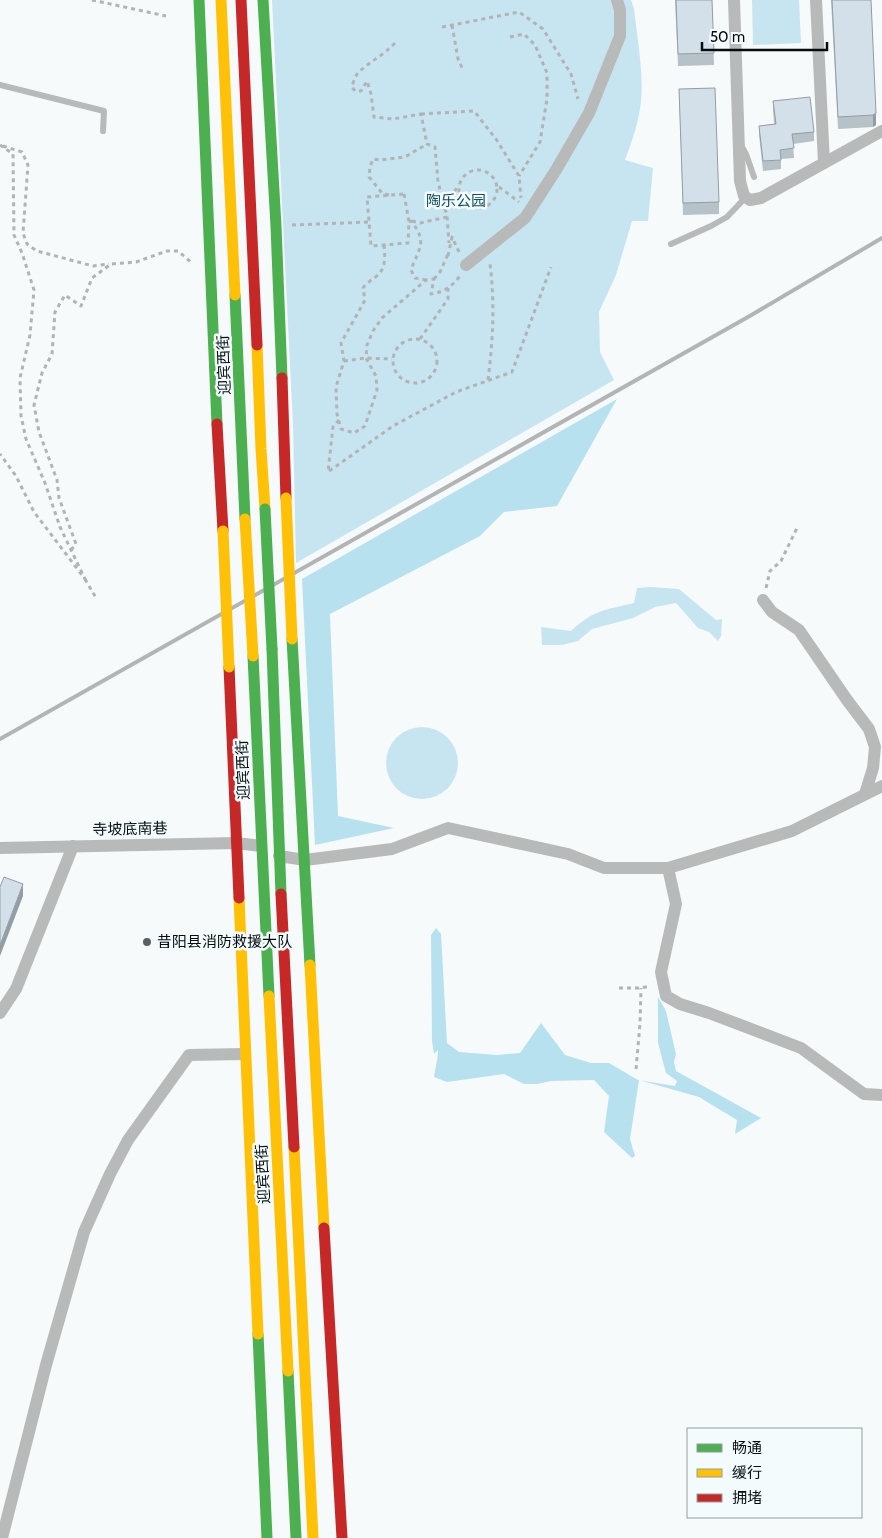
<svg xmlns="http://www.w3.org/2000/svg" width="882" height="1538" viewBox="0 0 882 1538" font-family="Cabin,'Noto Sans SC',sans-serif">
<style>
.green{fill:#c7e5f0}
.forest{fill:#b7e1ef}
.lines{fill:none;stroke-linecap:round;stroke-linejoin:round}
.path{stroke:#b2b4b4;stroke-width:3;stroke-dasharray:4 4;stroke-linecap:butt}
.lane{stroke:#b8baba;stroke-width:6}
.street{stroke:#b8baba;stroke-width:12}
.fast{stroke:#4caf50;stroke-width:11}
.slow{stroke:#ffc107;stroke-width:11}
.jam{stroke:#c62828;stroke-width:11}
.rail{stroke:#b2b4b5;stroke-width:4}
.fast-bridge{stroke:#4caf50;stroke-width:11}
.slow-bridge{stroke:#ffc107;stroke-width:11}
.wall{fill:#b6c1c8}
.shaded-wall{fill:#949da3}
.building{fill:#d4e0e9;stroke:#949da3}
.poi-dot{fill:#5b6062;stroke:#f4fbfd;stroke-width:2}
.labels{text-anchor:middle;stroke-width:5;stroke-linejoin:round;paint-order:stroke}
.park-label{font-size:15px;fill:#0e4c5e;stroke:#f4fbfd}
.street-label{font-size:15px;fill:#070d0f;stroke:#f4fbfd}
.poi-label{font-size:15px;fill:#070d0f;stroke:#f4fbfd;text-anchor:start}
</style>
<rect width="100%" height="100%" fill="#f6fafb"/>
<g class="green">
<path d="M272 0H631L634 9C637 36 644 75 641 101 639 122 632 141 625 160L653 168 648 221H632L616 275 599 312 600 352 614 380 296 563 293 425Z"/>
<polygon points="752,0 799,0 801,43 753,45"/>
<path d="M650 587 679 589 716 620 722 619 721 636 718 641 709 632 698 628 676 603 655 607 633 618 592 629 578 641 562 645H542L541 627 571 631C594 610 604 610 634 603L637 588Z"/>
<circle cx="422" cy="763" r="36"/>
</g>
<g class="forest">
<polygon points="617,399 557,506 504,512 480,536 330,614 338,816 394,828 315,845 302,579"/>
<path d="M436 928 441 934 447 1043 459 1052 497 1055 520 1053 541 1023 565 1055 591 1063H609L638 1080 675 1086 677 1081 666 1073 658 1043V997L666 1011 676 1054 674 1062 676 1071 761 1118 735 1134 737 1120 699 1097 639 1080 630 1139 635 1156 632 1158 604 1132 609 1096 594 1080 551 1081 537 1084H524L504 1074 447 1082 434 1077C435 1068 438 1060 438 1050L434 1054 432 1041 431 935Z"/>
</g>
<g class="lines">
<g class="path">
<polyline points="92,0 166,16"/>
<polyline points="452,25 458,59 463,70"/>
<polyline points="442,27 519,12 543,29 571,74 578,99"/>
<polyline points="510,37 524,34 535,45 547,73 547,99 540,142 519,176"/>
<path d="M395 43C384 55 369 62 358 73 355 76 353 83 352 87L355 91H361L367 81 371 94 374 117 393 119 421 114 427 144 435 147 438 182 447 216 449 243"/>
<polyline points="421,114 474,111 496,139 519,176 521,198"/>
<polyline points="0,145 13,154 14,235 22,253 34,290 30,335 20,378 21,416 26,439 45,483 60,527 85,579 34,512 16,476 0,454"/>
<polyline points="3,146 22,152 28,165 23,233 27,244 37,251 93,266 109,264"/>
<circle cx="478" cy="189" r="19"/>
<polyline points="499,187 519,202"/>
<polygon points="404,194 409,222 408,243 371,246 367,197"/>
<polyline points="389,195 382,193 369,177 370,167 373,159 381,160 405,157 427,144"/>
<polyline points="444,204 458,187"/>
<polyline points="412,221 420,223 447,217"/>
<path d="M409 222 411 221C428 242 419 248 411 270L415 278 426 280"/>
<polyline points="292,225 369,222"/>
<path d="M384 245C385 255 386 266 379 274 374 279 367 282 363 288L365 300 341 343 344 361 336 387 337 414 341 429 354 433 365 426 377 390 376 376 366 358 367 345 373 331 382 318 426 280 434 279 431 294C445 292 452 286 460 276"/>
<polyline points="448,256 452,237 459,252"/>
<polyline points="434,279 440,272 448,254"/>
<polyline points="420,339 448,299 448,288"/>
<circle cx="415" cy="361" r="22"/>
<polyline points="344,361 366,358 392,359"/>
<path d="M488 380C493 341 495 303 490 264"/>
<polyline points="339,420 333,427 328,472 393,426 456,392 512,372 551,267"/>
<polyline points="71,550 76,544 59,498 57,480 39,432 34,405 42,373 52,354 55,312 65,295 81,306 92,278 111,264 136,262 167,251 178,251 193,264"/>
<polyline points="85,579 96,598"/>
<polyline points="766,588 770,571 781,561 797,528"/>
<polyline points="619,988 641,988 650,986"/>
<polyline points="636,1069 640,1024 641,988"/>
</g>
<g class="lane">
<polyline points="0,85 104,111 103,131"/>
<polyline points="742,147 746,154 754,177"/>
<polyline points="671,244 711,226 727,217 746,197"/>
</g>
<g class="street">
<polyline points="734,0 740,181 744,196 750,200 761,198 882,131"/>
<polyline points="816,0 824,163"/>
<polyline points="466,265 525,218 556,170 589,113 620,36 620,10 617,0"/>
<polyline points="763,600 772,612 799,630 847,700 869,729 875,747 873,768 865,794"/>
<polyline points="0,848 236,843 261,846"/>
<polyline points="279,856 305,860 392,849 448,828 568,854 604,868 668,868 792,831 882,786"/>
<polyline points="668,868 676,904 661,972 666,996 680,1004 709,1013 801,1048 864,1094 882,1095"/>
<polyline points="0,1013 16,989 73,846"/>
<polyline points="2,1538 46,1365 84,1232 110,1174 128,1140 189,1055 245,1054"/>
</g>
<g class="fast">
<polyline points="199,0 217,424"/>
<polyline points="263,0 276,226 282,378"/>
<polyline points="235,295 245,519"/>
<polyline points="292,639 310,965"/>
<polyline points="272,649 281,894"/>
<polyline points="253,656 269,996"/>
<polyline points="258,1334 267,1538"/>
<polyline points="288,1371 296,1538"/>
</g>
<g class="slow">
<polyline points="221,0 235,295"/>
<polyline points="257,345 261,449 265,509"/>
<polyline points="239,898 258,1334"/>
<polyline points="310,965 324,1228"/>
<polyline points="269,996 288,1371"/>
<polyline points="294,1147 313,1538"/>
</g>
<g class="jam">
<polyline points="241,0 257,345"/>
<polyline points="282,378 286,498"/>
<polyline points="217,424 223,531"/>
<polyline points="229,667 239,898"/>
<polyline points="281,894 294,1147"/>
<polyline points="324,1228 342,1538"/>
</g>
<polyline class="rail" points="0,739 748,317 882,238"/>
<polyline class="fast-bridge" points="265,509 272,649"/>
<g class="slow-bridge">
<polyline points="286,498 292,639"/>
<polyline points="245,519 253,656"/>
<polyline points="223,531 229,667"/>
</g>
</g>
<g class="wall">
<polygon points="675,0 712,0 714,65 678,66"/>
<polygon points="831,0 871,0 876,125 873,127 838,129"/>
<polygon points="679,89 719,202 719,214 683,215"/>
<polygon points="773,101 814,132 814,141 793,144 794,158 781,159 781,169 763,171 759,135 759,126 774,124 773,110"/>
</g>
<g class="shaded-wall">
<polygon points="876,113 876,125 873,127 873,115"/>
<polygon points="23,884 23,896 0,956 0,945"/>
</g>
<g class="building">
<polygon points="676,0 712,0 714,53 678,54"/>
<polygon points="832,0 871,0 876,113 873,115 838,117"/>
<polygon points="715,88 719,202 683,203 679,89"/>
<polygon points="810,97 814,132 792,134 794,148 780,150 781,160 763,161 759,126 776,124 773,101"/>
<polygon points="4,877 23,884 0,945 0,887"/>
</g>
<circle class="poi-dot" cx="147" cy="942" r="5"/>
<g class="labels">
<g class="park-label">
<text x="456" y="206">陶乐公园</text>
</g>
<g class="street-label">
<text transform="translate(224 365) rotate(-92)" y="5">迎宾西街</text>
<text transform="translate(243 770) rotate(-92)" y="5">迎宾西街</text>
<text transform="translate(130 829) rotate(-1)" y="5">寺坡底南巷</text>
<text transform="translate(263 1174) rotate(-93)" y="5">迎宾西街</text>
</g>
<g class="poi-label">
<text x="157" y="947">昔阳县消防救援大队</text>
</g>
</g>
<rect x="687" y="1428" width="175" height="90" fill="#f4fbfd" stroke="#959c9e"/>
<rect x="697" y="1444" width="25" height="8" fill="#4caf50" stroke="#959c9e"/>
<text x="732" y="1453" font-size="15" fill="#070d0f">畅通</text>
<rect x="697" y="1469" width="25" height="8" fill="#ffc107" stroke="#959c9e"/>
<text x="732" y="1478" font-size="15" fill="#070d0f">缓行</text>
<rect x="697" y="1494" width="25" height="8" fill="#c62828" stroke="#959c9e"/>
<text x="732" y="1503" font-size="15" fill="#070d0f">拥堵</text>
<path d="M702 42v8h125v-8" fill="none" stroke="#070d0f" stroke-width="2.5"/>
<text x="710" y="42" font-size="15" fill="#070d0f" stroke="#f4fbfd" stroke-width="4" paint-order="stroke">50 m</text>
</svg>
